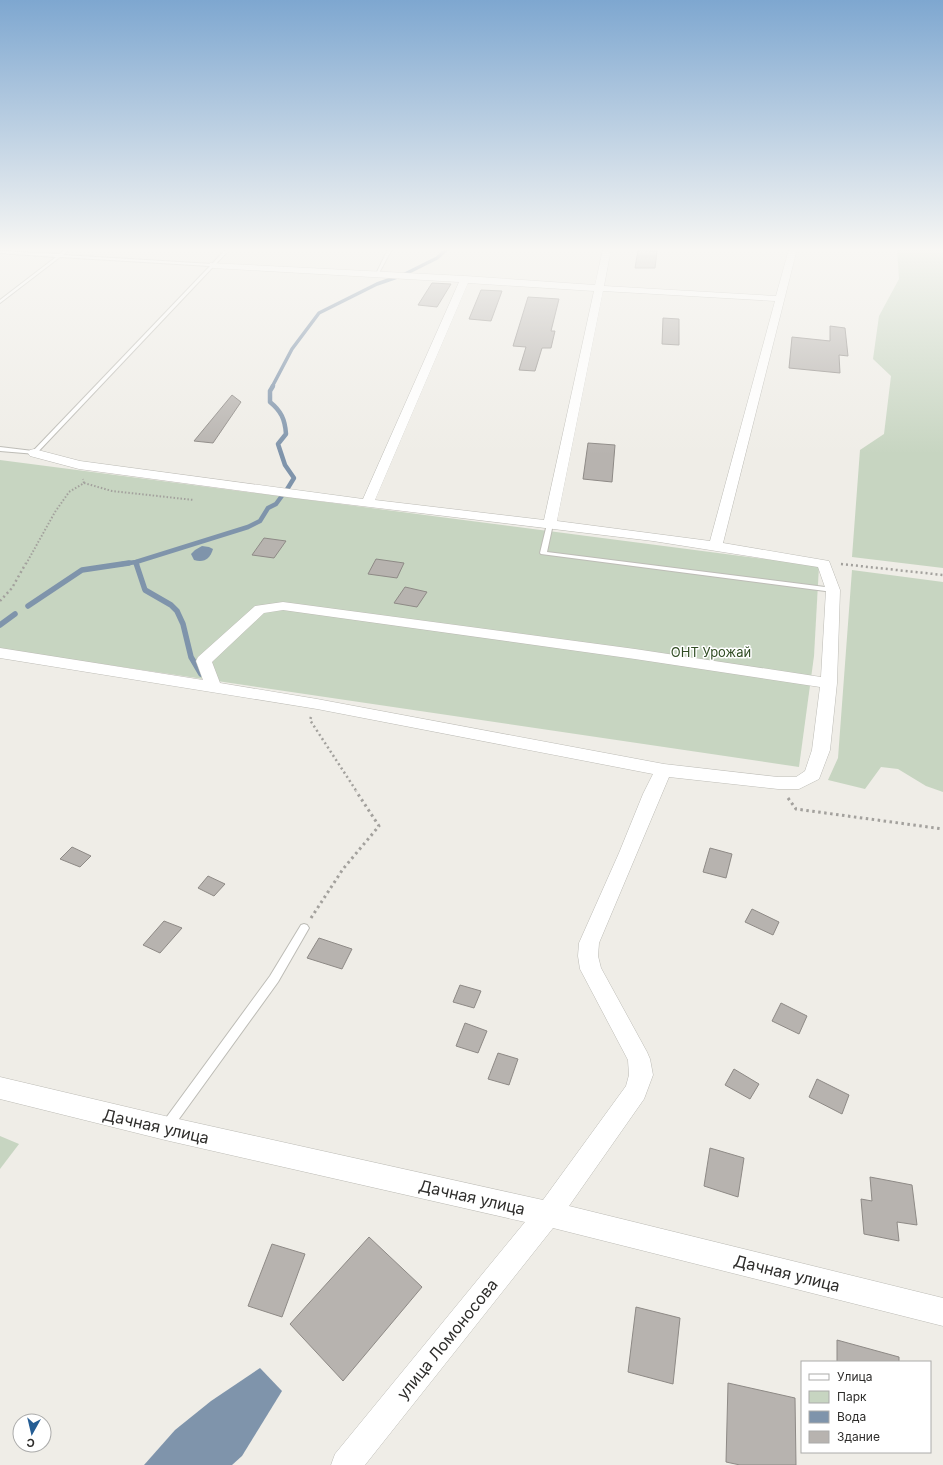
<svg xmlns="http://www.w3.org/2000/svg" width="943" height="1465" viewBox="0 0 943 1465" font-family="Inter,sans-serif">
<style>
.green{fill:#c7d5c1}
.water{fill:#7f94ab}
.lines{fill:none;stroke-linecap:round;stroke-linejoin:round}
.stream-far2{stroke:#7f94ab;stroke-width:3.5}
.stream-far1{stroke:#7f94ab;stroke-width:4.5}
.stream{stroke:#7f94ab;stroke-width:5.5}
.building{fill:#b7b3af;stroke:#8e8a86}
.service-casing{stroke:#bdbcb6;stroke-width:2}
.minor-casing{stroke:#bdbcb6;stroke-width:1}
.path-far2{stroke:#a3a19d;stroke-width:2;stroke-dasharray:1.5 2;stroke-linecap:butt}
.path-far1{stroke:#a3a19d;stroke-width:2.5;stroke-dasharray:2 3;stroke-linecap:butt}
.path{stroke:#a3a19d;stroke-width:3;stroke-dasharray:2.5 3.5;stroke-linecap:butt}
.service{fill:#fff;fill-rule:evenodd}
.minor{fill:#fff;fill-rule:evenodd}
.labels{text-anchor:middle;stroke-width:3;stroke-linejoin:round;paint-order:stroke}
.park-label{font-size:13px;fill:#314d24;stroke:#fff}
.near-street-label{font-size:16px;fill:#2e2d2b;stroke:#fff}
</style>
<rect width="100%" height="100%" fill="#efede7"/>
<g class="green">
<polygon points="897,249 943,249 943,568 852,557 860,450 884,434 891,376 873,359 879,316 899,279"/>
<polygon points="0,460 819,566 814,656 799,767 0,649"/>
<polygon points="852,570 943,582 943,792 926,786 898,769 881,767 865,789 828,780 838,758"/>
<polygon points="0,1136 19,1144 0,1169"/>
</g>
<g class="water">
<path d="M202 546 209 547 213 549C210 559 204 563 194 560L191 554 195 550Z"/>
<polygon points="260,1368 282,1391 242,1456 232,1465 144,1465 175,1430 211,1401"/>
</g>
<g class="lines">
<polyline class="stream-far2" points="272,387 292,349 319,313 377,284 403,275 437,258 447,249"/>
<g class="stream-far1">
<path d="M273 386 270 391V402C281 411 285 419 286 434L278 444 285 465 294 478 286 491"/>
<polyline points="136,562 137,564"/>
<polyline points="122,564 136,562 248,527 260,521 268,508 276,504 284,493"/>
</g>
<g class="stream">
<polyline points="136,563 145,590 171,605 177,611 183,624 191,657 201,674"/>
<polyline points="28,606 82,570 129,563"/>
<polyline points="0,625 15,614"/>
</g>
</g>
<g class="building">
<polygon points="638,250 657,251 655,268 635,268"/>
<polygon points="432,283 451,284 437,307 418,305"/>
<polygon points="481,290 502,291 491,321 469,319"/>
<polygon points="528,297 559,299 551,331 555,331 551,348 542,348 535,371 519,370 526,347 513,346"/>
<polygon points="663,318 679,319 679,345 662,344"/>
<polygon points="830,326 845,328 848,356 839,355 840,373 789,368 792,337 830,341"/>
<polygon points="232,395 241,402 213,443 194,441"/>
<polygon points="588,443 615,445 612,482 583,479"/>
<polygon points="264,538 286,541 274,558 252,555"/>
<polygon points="376,559 404,563 397,578 368,574"/>
<polygon points="405,587 427,592 417,607 394,603"/>
<polygon points="72,847 91,856 80,867 60,859"/>
<polygon points="710,848 732,854 726,878 703,872"/>
<polygon points="208,876 225,884 214,896 198,888"/>
<polygon points="752,909 779,922 773,935 745,922"/>
<polygon points="164,921 182,928 160,953 143,945"/>
<polygon points="319,938 352,949 342,969 307,958"/>
<polygon points="460,985 481,991 474,1008 453,1002"/>
<polygon points="781,1003 807,1016 799,1034 772,1021"/>
<polygon points="465,1023 487,1031 478,1053 456,1046"/>
<polygon points="498,1053 518,1059 509,1085 488,1079"/>
<polygon points="734,1069 759,1084 750,1099 725,1085"/>
<polygon points="817,1079 849,1095 842,1114 809,1097"/>
<polygon points="710,1148 744,1158 738,1197 704,1186"/>
<polygon points="870,1177 912,1185 917,1225 897,1222 899,1241 864,1234 861,1199 872,1201"/>
<polygon points="369,1237 422,1287 343,1381 290,1324"/>
<polygon points="272,1244 305,1254 282,1317 248,1306"/>
<polygon points="636,1307 680,1318 673,1384 628,1372"/>
<polygon points="837,1340 899,1357 899,1362 837,1362"/>
<polygon points="728,1383 795,1398 796,1465 740,1465 726,1462"/>
</g>
<g class="lines">
<defs>
<g id="service">
<polygon points="65,249 70,249 63,255 212,264 226,249 230,249 36,454 0,451 0,447 33,451 210,266 60,257 0,303 0,300 56,257 0,253 0,251 59,254"/>
<polygon points="388,249 392,249 379,273 376,274"/>
<polygon points="550,522 553,524 547,552 833,588 836,590 833,592 541,554 540,553 547,524"/>
<polygon points="304,924 307,925 309,928 278,982 171,1130 167,1131 163,1130 161,1126 163,1122 270,976 301,925"/>
</g>
<path id="minor" d="M603 249H611L604 286 776 296 789 249H797L723 543 829 561 840 590 837 683 830 750 819 779 799 789H778L669 777 599 943 598 956 601 968 647 1052 650 1059 653 1075 644 1099 569 1206 943 1298V1326L553 1228 365 1465H331L335 1454 525 1222 165 1140 0 1099V1077L165 1116 543 1200 626 1086 629 1075 628 1060 580 969 578 956 579 943 619 853 643 794 653 774 317 709 0 658V648L203 680 196 661 198 657 255 606 283 602 635 649 821 677 826 590 818 567 653 541 295 498 79 469 30 456 28 453 30 450 34 449 80 461 363 499 459 282 213 268 209 265 210 263 465 276 595 285ZM468 283 594 291 544 520 375 500ZM603 291 775 301 710 541 557 521ZM283 610 635 659 820 687 812 750 805 771 796 777H778L664 764 317 699 220 683 212 662 264 613Z"/>
</defs>
<use href="#service" class="service-casing"/>
<use href="#minor" class="minor-casing"/>
<g class="path-far2">
<polyline points="84,483 112,491 194,500"/>
<polyline points="26,564 55,512 69,492 84,483 83,479"/>
<polyline points="841,564 843,564"/>
</g>
<g class="path-far1">
<polyline points="841,564 943,575"/>
<polyline points="0,601 12,588 26,563"/>
<polyline points="311,717 310,720 357,792"/>
</g>
<g class="path">
<polyline points="788,798 796,809 943,829"/>
<polyline points="311,918 343,869 379,826 356,791"/>
</g>
<use href="#service" class="service"/>
<use href="#minor" class="minor"/>
</g>
<linearGradient id="sky" x2="0" y2="1"><stop stop-color="#7ea7d0"/><stop offset="0.55" stop-color="#f8f7f4"/><stop offset="1" stop-color="#f8f7f4" stop-opacity="0"/></linearGradient>
<rect width="943" height="454" fill="url(#sky)"/>
<g class="labels">
<g class="park-label">
<text x="711" y="657">ОНТ Урожай</text>
</g>
<g class="near-street-label">
<text transform="translate(156 1126) rotate(13)" y="6">Дачная улица</text>
<text transform="translate(472 1197) rotate(13)" y="6">Дачная улица</text>
<text transform="translate(787 1273) rotate(14)" y="6">Дачная улица</text>
<text transform="translate(447 1339) rotate(-51)" y="6">улица Ломоносова</text>
</g>
</g>
<rect x="801" y="1361" width="130" height="92" fill="#ffffff" stroke="#ababaa"/>
<rect x="809" y="1374" width="20" height="6" fill="#ffffff" stroke="#ababaa"/>
<text x="837" y="1381" font-size="12" fill="#2e2d2b">Улица</text>
<rect x="809" y="1391" width="20" height="12" fill="#c7d5c1" stroke="#ababaa"/>
<text x="837" y="1401" font-size="12" fill="#2e2d2b">Парк</text>
<rect x="809" y="1411" width="20" height="12" fill="#7f94ab" stroke="#ababaa"/>
<text x="837" y="1421" font-size="12" fill="#2e2d2b">Вода</text>
<rect x="809" y="1431" width="20" height="12" fill="#b7b3af" stroke="#ababaa"/>
<text x="837" y="1441" font-size="12" fill="#2e2d2b">Здание</text>
<g transform="translate(32 1433) rotate(188)"><circle r="19" fill="#ffffff" stroke="#ababaa"/>
<path d="M0-3L7 15L0 10L-7 15Z" fill="#255d94"/>
<text y="-6" font-size="11" font-weight="bold" text-anchor="middle" fill="#2e2d2b">С</text>
</g>
</svg>
